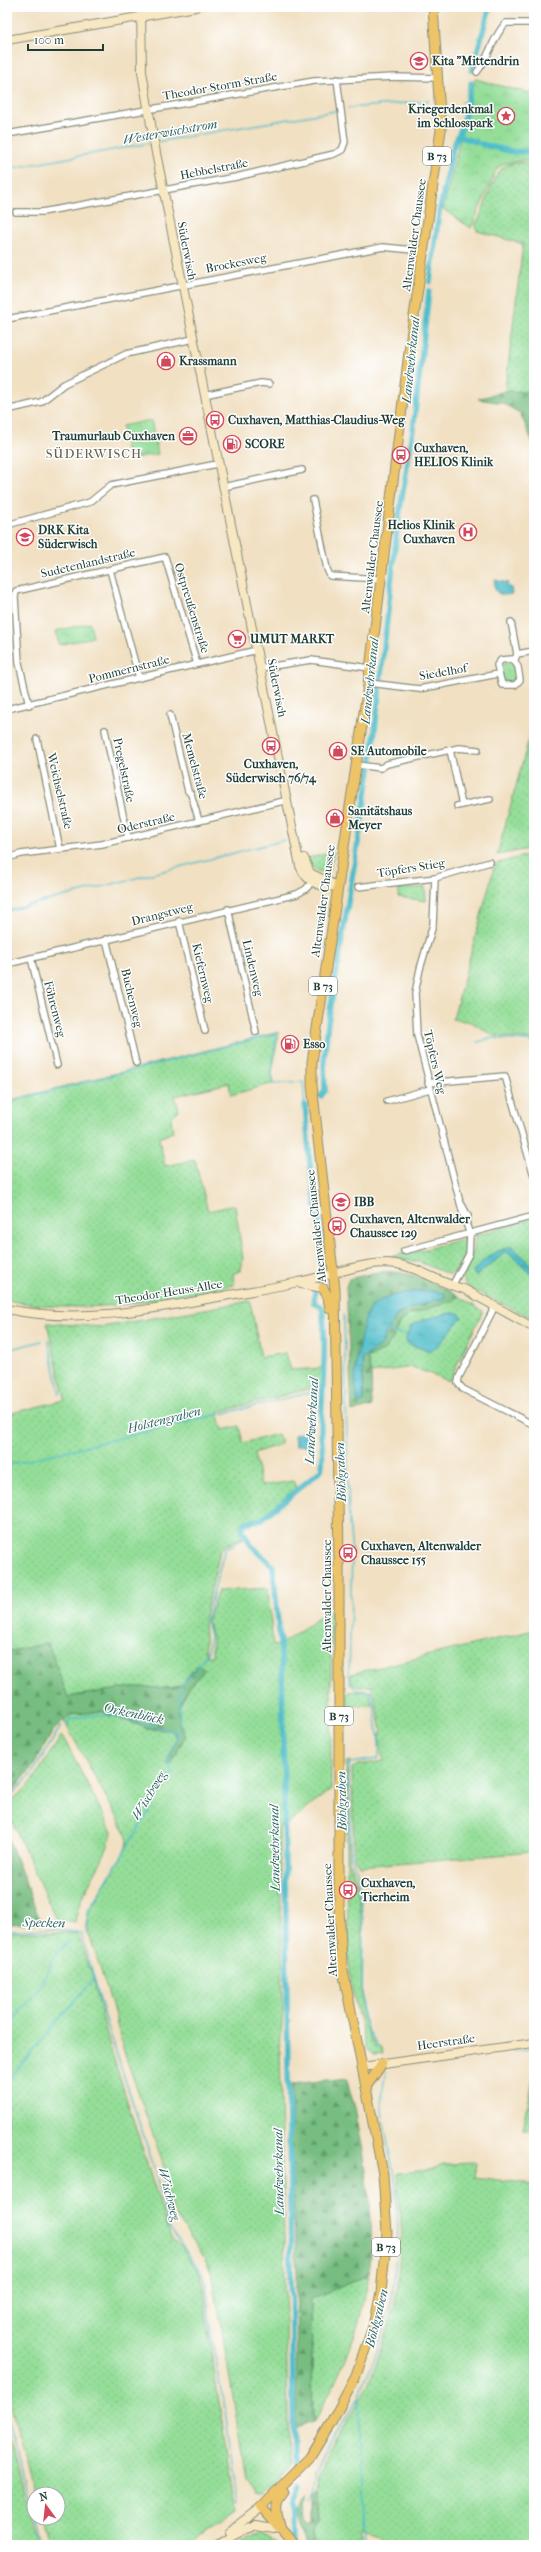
<svg xmlns="http://www.w3.org/2000/svg" width="541" height="2552" viewBox="0 0 541 2552" font-family="'IM FELL French Canon',serif">
<style>
.grass{fill:url(#grass-dots);stroke:#5a8e66}
.forest{fill:url(#forest-firs);stroke:#4b7d5a;fill-rule:evenodd}
.park{fill:url(#park-crowns);stroke:#5a8e66}
.water{fill:url(#water-ripples);stroke:#387d7f}
.lines{fill:none;stroke-linecap:round;stroke-linejoin:round}
.stream{stroke:#50bdca;stroke-width:1.5}
.canal{stroke:#50bdca;stroke-width:5.5}
.street-casing{stroke:#888e7b;stroke-width:8}
.secondary-casing{stroke:#888e7b;stroke-width:10}
.primary-casing{stroke:#888e7b;stroke-width:11}
.street{stroke:#fff;stroke-width:5.5}
.secondary{stroke:#f8e7c3;stroke-width:8}
.primary{stroke:#eec469;stroke-width:9}
.labels{text-anchor:middle;stroke-width:3;stroke-linejoin:round;paint-order:stroke}
.shield{fill:#fff;stroke:#627771;stroke-width:1}
.shield-label{font-size:11px;font-weight:bold;fill:#1f3d34}
.poi-label{font-size:12px;font-weight:bold;fill:#1f3d34;stroke:#fff;text-anchor:start}
.street-label{font-size:12px;fill:#1f3d34;stroke:#fff}
.water-label{font-size:13px;font-style:italic;fill:#2e6361;stroke:#fff}
.neighbourhood-label{font-size:13px;letter-spacing:1px;fill:#656150;stroke:#fff}
</style>
<defs>
<pattern id="grass-dots" width="8" height="8" patternUnits="userSpaceOnUse"><rect width="8" height="8" fill="#94de99"/><path d="M2 2h.1M6 6h.1" fill="none" stroke="#7fbf84" stroke-width="1.8" stroke-linecap="round"/></pattern>
<pattern id="forest-firs" width="22" height="20" patternUnits="userSpaceOnUse"><rect width="22" height="20" fill="#77bd81"/><path d="M5 1l3.5 6h-7zM16 11l3.5 6h-7z" fill="#619b6a"/></pattern>
<pattern id="park-crowns" width="20" height="18" patternUnits="userSpaceOnUse"><rect width="20" height="18" fill="#94de99"/><path d="M2 6a3 3 0 1 1 6 0M12 15a3 3 0 1 1 6 0" fill="none" stroke="#7fbf84"/></pattern>
<pattern id="water-ripples" width="26" height="14" patternUnits="userSpaceOnUse"><rect width="26" height="14" fill="#50bdca"/><path d="M2 4q2-2 4 0t4 0M15 11q2-2 4 0t4 0" fill="none" stroke="#429ba5"/></pattern>
</defs>
<rect width="100%" height="100%" fill="#fff"/>
<filter id="ink" filterUnits="userSpaceOnUse"><feTurbulence type="fractalNoise" baseFrequency=".025" numOctaves="2"/><feDisplacementMap in="SourceGraphic" scale="8" xChannelSelector="R" yChannelSelector="G"/><feConvolveMatrix kernelMatrix="1 2 1 2 8 2 1 2 1" color-interpolation-filters="sRGB"/></filter>
<filter id="wash" filterUnits="userSpaceOnUse"><feTurbulence type="fractalNoise" baseFrequency=".012" numOctaves="4" result="noise"/><feDisplacementMap in="SourceGraphic" scale="16" xChannelSelector="R" yChannelSelector="G"/><feGaussianBlur stdDeviation="0.9" result="paint"/><feColorMatrix in="noise" values="0 0 0 0 0 0 0 0 0 0 0 0 0 0 0 0 0 1.4 0 .05"/><feComposite in="paint" operator="in"/></filter>
<g filter="url(#wash)">
<rect width="100%" height="100%" fill="#f1e0c2"/>
<g class="grass">
<path d="M534 162V392L505 391 523 244 477 231 476 224C486 209 491 170 509 164 516 162 526 164 534 162Z"/>
<polygon points="534,720 534,848 497,855"/>
<polygon points="334,852 329,870 318,872 312,869 308,858"/>
<polygon points="534,853 534,1047 531,1040 495,1036 471,1022 453,1019 495,864"/>
<path d="M279 1032 272 1074 274 1083 231 1095 229 1083 175 1096 179 1110 171 1118 173 1132 159 1138 165 1166 195 1160 208 1211 235 1205 243 1259 241 1270 233 1274 234 1285C160 1300 83 1317 7 1300V1101Z"/>
<polygon points="534,1218 534,1319 467,1287 462,1279 474,1250 475,1236"/>
<path d="M462 1239 467 1241C467 1252 460 1270 450 1275L419 1262 390 1257 404 1253 405 1255Z"/>
<polygon points="458,1296 483,1311 449,1381 412,1367 371,1373 367,1359 384,1350 392,1340 399,1323 409,1315 454,1300"/>
<path d="M250 1301 261 1357 286 1353 291 1370 322 1368 323 1385 218 1412 223 1430 239 1426 243 1443 278 1434 281 1444 254 1453 261 1486 293 1481 296 1487C285 1497 271 1513 258 1519 251 1522 246 1519 240 1524L242 1538 225 1545 220 1551 204 1620 206 1656H212V1637L207 1621 218 1591 268 1588 273 1645 281 1644 331 1609V1789L287 1825 279 1827 283 2011 280 2048 289 2463 260 2491H255L246 2476 213 2277C196 2233 163 2220 163 2164L124 2052 112 2005 88 1931V1914L123 1854 128 1842 126 1833 64 1721 70 1715 101 1711 146 1728 173 1731 176 1738 167 1763 185 1736C168 1708 188 1689 205 1669L197 1665 181 1685 173 1688 132 1687 67 1697 48 1643 7 1652V1414L65 1400 47 1323 102 1327Z"/>
<polygon points="534,1630 534,1852 359,1866 354,1857 352,1768 358,1765 384,1761 379,1737 382,1731 372,1686 357,1687 351,1682 351,1674"/>
<polygon points="369,1691 372,1705 347,1706 347,1692"/>
<path d="M62 1735 112 1832C105 1866 79 1889 75 1923L56 1920 7 1810V1804L29 1786Z"/>
<path d="M350 1761 347 1768 349 1862C366 1893 362 1974 361 2012 364 2025 368 2036 376 2047H380L383 2054 374 2055 367 2050 351 1986 348 1950 346 1762Z"/>
<polygon points="7,1932 76,1933 79,1938 94,1981 109,2044 171,2238 181,2247 199,2273 204,2290 207,2324 236,2514 193,2545 52,2545 44,2518 58,2518 58,2494 36,2494 34,2487 7,2394"/>
<polygon points="534,2075 534,2130 523,2129"/>
<polygon points="476,2163 474,2177 534,2184 534,2545 380,2545 382,2538 361,2532 361,2545 318,2545 314,2541 313,2534 319,2524 316,2475 370,2383 395,2304 402,2235 397,2173 430,2170 444,2164"/>
<path d="M369 2275C359 2335 344 2369 313 2422L311 2299Z"/>
<polygon points="7,2432 39,2541 39,2545 7,2545"/>
<polygon points="262,2534 278,2545 239,2545"/>
</g>
<g class="forest">
<polygon points="505,391 534,392 534,445 520,413 502,403 478,399"/>
<path d="M377 1272C407 1269 432 1281 458 1296L454 1300 409 1315 399 1323 392 1340 384 1350 367 1359 371 1373 372 1406 352 1412 346 1286 349 1279ZM424 1290 444 1298 408 1309 396 1317 386 1333 382 1345 362 1359 364 1401 359 1403 356 1351 381 1300Z"/>
<path d="M48 1643 68 1697 132 1687 173 1688 181 1685 197 1665 205 1669C188 1689 168 1709 185 1736L171 1765 167 1764 176 1738 173 1731 146 1728 101 1711 70 1715 53 1731 33 1767 7 1797V1652Z"/>
<polygon points="7,1835 41,1923 7,1924"/>
<path d="M347 2078C348 2091 354 2100 356 2113 366 2165 376 2222 369 2275L311 2299 313 2422 296 2428 297 2275 291 2163 292 2084Z"/>
<path d="M317 2491 319 2524 313 2534 314 2541 318 2545H306C300 2530 287 2506 304 2494L300 2505 302 2520 306 2528 311 2527V2495Z"/>
</g>
<g class="park">
<polygon points="475,79 516,90 534,93 534,159 505,163 497,168 471,228 443,209"/>
<polygon points="151,420 158,454 128,459 122,426"/>
<polygon points="90,623 93,637 59,645 56,631"/>
<polygon points="510,662 515,665 516,682 501,681 500,666"/>
<polygon points="425,887 426,901 398,897 399,889"/>
</g>
<g class="water">
<path d="M495 580 508 583 507 586 511 588 512 594C500 597 492 593 495 580Z"/>
<path d="M511 1247C521 1254 534 1264 534 1277L513 1256 506 1252 476 1276 473 1272C482 1260 497 1249 511 1247Z"/>
<path d="M424 1290 445 1293 444 1298 408 1309 396 1316 386 1333 382 1345 362 1359 364 1402 359 1403C349 1391 360 1318 372 1306 385 1294 408 1293 424 1290Z"/>
<polygon points="450,1313 459,1313 462,1317 440,1344 430,1351 407,1344 406,1338 410,1327 422,1320"/>
<polygon points="308,1431 310,1445 295,1446 294,1435"/>
</g>
<g class="lines">
<g class="stream">
<polyline points="462,102 467,103"/>
<polyline points="348,108 429,101"/>
<polyline points="156,142 335,111"/>
<polyline points="7,169 151,143"/>
<polyline points="7,911 285,840"/>
<polyline points="478,1042 492,1038 534,1042"/>
<polyline points="7,1102 276,1034 271,1074 272,1084 303,1082 305,1105"/>
<path d="M344 1315 349 1522 352 1552 349 1682 356 1690 371 1691C374 1703 382 1751 378 1759L350 1763 349 1768 351 1857 357 1872 363 1919 362 2011 368 2031 378 2047"/>
<polyline points="387,1331 407,1335"/>
<polyline points="48,1339 60,1394"/>
<polyline points="7,1350 42,1341"/>
<polyline points="7,1465 325,1389"/>
<path d="M68 1726 69 1720C111 1707 136 1724 177 1732"/>
<polyline points="7,1799 32,1774 61,1726"/>
<polyline points="7,1931 55,1929 81,1933 111,2037 153,2164 169,2227 202,2274 206,2286 211,2337 223,2395 238,2505"/>
<polyline points="86,1933 88,1911 173,1772 169,1767 168,1763 178,1733 181,1685 196,1670 208,1652 210,1635 206,1621 225,1548 246,1538"/>
<polyline points="7,2028 38,1990 56,1954 68,1941"/>
<polyline points="513,2051 534,2049"/>
<polyline points="7,2082 94,1978"/>
<polyline points="7,2417 34,2516"/>
<polyline points="307,2502 312,2491 313,2472 359,2397"/>
<polyline points="35,2518 42,2545"/>
<polyline points="364,2545 359,2397 374,2360 392,2301 398,2233 396,2188 382,2112 383,2088 386,2071"/>
</g>
<g class="canal">
<polyline points="472,70 490,7"/>
<polyline points="458,136 476,142"/>
<polyline points="481,144 514,152 534,151"/>
<polyline points="430,282 439,213 453,148 463,124 471,83"/>
<polyline points="321,1096 325,1091 324,1060 328,1023 372,758 397,528 413,430 429,291"/>
<polyline points="305,1105 310,1165 321,1238 321,1265"/>
<path d="M294 2464 282 1665 273 1566 251 1545 242 1529 245 1523 262 1519 321 1470C325 1458 321 1443 321 1430 322 1389 327 1348 322 1307L314 1303 315 1292"/>
<polyline points="293,2543 293,2517 289,2502 295,2484"/>
</g>
</g>
</g>
<g filter="url(#ink)">
<g class="lines">
<defs>
<g id="street">
<path d="M477 72C490 57 492 37 506 23H534"/>
<polyline points="7,134 314,81 394,77 438,78"/>
<polyline points="16,212 42,212 236,177 334,154 342,150 345,142 337,79"/>
<polyline points="7,319 383,247 423,251"/>
<polyline points="204,395 261,383 269,384"/>
<polyline points="7,410 41,402 64,384 126,354 193,339"/>
<polyline points="223,487 302,470"/>
<polyline points="313,500 327,569 330,576 381,579"/>
<polyline points="7,525 90,502 111,485 217,464"/>
<polyline points="110,570 139,678"/>
<polyline points="511,622 517,654 515,660"/>
<polyline points="517,654 534,651"/>
<polygon points="513,659 518,667 520,680 515,685 502,685 497,665 501,660"/>
<polyline points="260,668 311,660 370,668"/>
<polyline points="369,683 419,689 498,674"/>
<polyline points="29,705 19,663 15,597 16,591 165,557 197,664"/>
<polyline points="7,709 257,650"/>
<polyline points="170,715 188,791 191,794 199,821"/>
<polyline points="105,730 128,838"/>
<polyline points="37,739 60,849"/>
<polyline points="450,750 462,805"/>
<polyline points="357,765 381,768 387,764 459,748 478,750"/>
<polyline points="457,806 490,799"/>
<polyline points="7,858 21,854 102,844 288,800"/>
<polyline points="435,878 433,925 420,969 415,993 417,1035 463,1214 470,1235 469,1254 452,1286"/>
<polyline points="358,887 435,878 490,862"/>
<polyline points="228,909 256,1032"/>
<polyline points="179,921 205,1031"/>
<polyline points="106,939 136,1063"/>
<polyline points="31,958 57,1065"/>
<polyline points="7,964 297,894 306,889 314,879"/>
<polyline points="428,1083 505,1076 534,1176"/>
<polyline points="387,1101 430,1089"/>
<polyline points="461,1203 468,1216 467,1222"/>
<polyline points="404,1251 534,1216"/>
<polyline points="494,1308 459,1377 458,1383 463,1389 534,1425"/>
</g>
<g id="secondary">
<path d="M141 7 142 72 156 153 300 866C307 883 320 888 338 886"/>
<polyline points="7,40 196,7"/>
<polyline points="304,858 310,873 337,886"/>
<polyline points="301,1284 323,1288"/>
<path d="M7 1309C77 1324 149 1310 218 1297 245 1292 272 1288 298 1282 325 1277 360 1263 387 1263 415 1264 438 1283 464 1289L534 1328"/>
<polyline points="362,2067 534,2043"/>
<polyline points="229,2532 261,2507"/>
<polyline points="215,2545 254,2525 281,2529"/>
</g>
<g id="primary">
<polyline points="323,1288 328,1297 330,1309"/>
<polyline points="366,2087 382,2064"/>
<path d="M280 2526C276 2511 274 2504 284 2492"/>
<polyline points="295,2545 261,2507 310,2457 331,2423 355,2378 375,2321 381,2292 387,2233 383,2174 342,1965 339,1908 339,1563 335,1289 312,1085 312,1062 368,685 410,344 441,130 433,7"/>
</g>
</defs>
<use href="#street" class="street-casing"/>
<use href="#secondary" class="secondary-casing"/>
<use href="#primary" class="primary-casing"/>
<use href="#street" class="street"/>
<use href="#secondary" class="secondary"/>
<use href="#primary" class="primary"/>
</g>
</g>
<defs>
<symbol id="school-ring" viewBox="-11 -11 22 22"><circle r="9.5" fill="#fff" stroke="#d1495b" stroke-width="1.5"/><path d="M0-5L7-2L0 1L-7-2ZM-4 1L0 2.5L4 1V4Q0 6-4 4Z" fill="#d1495b"/></symbol>
<symbol id="sight-ring" viewBox="-11 -11 22 22"><circle r="9.5" fill="#fff" stroke="#d1495b" stroke-width="1.5"/><path d="M0-6L1.8-2.2L6-1.7L2.9 1.2L3.7 5.4L0 3.3L-3.7 5.4L-2.9 1.2L-6-1.7L-1.8-2.2Z" fill="#d1495b"/></symbol>
<symbol id="shop-ring" viewBox="-11 -11 22 22"><circle r="9.5" fill="#fff" stroke="#d1495b" stroke-width="1.5"/><path d="M-5-2.5h2.3a2.7 3.5 0 0 1 5.4 0H5L5.5 6h-11ZM-1.5-2.5h3a1.5 2.3 0 0 0-3 0Z" fill="#d1495b"/></symbol>
<symbol id="bus-ring" viewBox="-11 -11 22 22"><circle r="9.5" fill="#fff" stroke="#d1495b" stroke-width="1.5"/><path d="M-5-6H5V4H4V6H2V4H-2V6H-4V4H-5ZM-3.5-4V0h7V-4ZM-3.5 1.2v1.5H-2V1.2ZM2 1.2v1.5H3.5V1.2Z" fill="#d1495b"/></symbol>
<symbol id="office-ring" viewBox="-11 -11 22 22"><circle r="9.5" fill="#fff" stroke="#d1495b" stroke-width="1.5"/><path d="M-6-3h4V-5.5h4V-3h4V5H-6ZM-1-4.5V-3h2v-1.5ZM-6 0V1H6V0Z" fill="#d1495b"/></symbol>
<symbol id="fuel-ring" viewBox="-11 -11 22 22"><circle r="9.5" fill="#fff" stroke="#d1495b" stroke-width="1.5"/><path d="M-5.5-6h7V0h2V4h1.3V-2.5L3-4.5l.8-.8L6-3V5H2.5V1h-1V6h-7ZM-4.2-4.7v3.2H.2V-4.7Z" fill="#d1495b"/></symbol>
<symbol id="hospital-ring" viewBox="-11 -11 22 22"><circle r="9.5" fill="#fff" stroke="#d1495b" stroke-width="1.5"/><path d="M-5-5h3v3.5h4V-5h3V5h-3V1.5h-4V5h-3Z" fill="#d1495b"/></symbol>
<symbol id="supermarket-ring" viewBox="-11 -11 22 22"><circle r="9.5" fill="#fff" stroke="#d1495b" stroke-width="1.5"/><path d="M-6-5.5h2.5l.6 2H6L4.5 2H-2.5L-4.4-4H-6ZM-1.5 3.2a1.3 1.3 0 1 0 .1 0ZM3 3.2a1.3 1.3 0 1 0 .1 0Z" fill="#d1495b"/></symbol>
<symbol id="university-ring" viewBox="-11 -11 22 22"><circle r="9.5" fill="#fff" stroke="#d1495b" stroke-width="1.5"/><path d="M0-5L7-2L0 1L-7-2ZM-4 1L0 2.5L4 1V4Q0 6-4 4Z" fill="#d1495b"/></symbol>
</defs>
<g fill-rule="evenodd">
<use href="#school-ring" x="409" y="51" width="20" height="20"/>
<use href="#sight-ring" x="496" y="106" width="20" height="20"/>
<use href="#shop-ring" x="156" y="351" width="20" height="20"/>
<use href="#bus-ring" x="205" y="410" width="20" height="20"/>
<use href="#office-ring" x="178" y="426" width="20" height="20"/>
<use href="#fuel-ring" x="222" y="434" width="20" height="20"/>
<use href="#bus-ring" x="391" y="445" width="20" height="20"/>
<use href="#hospital-ring" x="458" y="522" width="20" height="20"/>
<use href="#school-ring" x="15" y="527" width="20" height="20"/>
<use href="#supermarket-ring" x="227" y="629" width="20" height="20"/>
<use href="#bus-ring" x="261" y="736" width="20" height="20"/>
<use href="#shop-ring" x="328" y="741" width="20" height="20"/>
<use href="#shop-ring" x="325" y="808" width="20" height="20"/>
<use href="#fuel-ring" x="280" y="1034" width="20" height="20"/>
<use href="#university-ring" x="331" y="1192" width="20" height="20"/>
<use href="#bus-ring" x="327" y="1216" width="20" height="20"/>
<use href="#bus-ring" x="338" y="1543" width="20" height="20"/>
<use href="#bus-ring" x="338" y="1880" width="20" height="20"/>
</g>
<g class="labels">
<g class="shield">
<rect x="423" y="147" width="28" height="18" rx="3"/>
<rect x="309" y="977" width="28" height="18" rx="3"/>
<rect x="325" y="1707" width="28" height="18" rx="3"/>
<rect x="372" y="2238" width="28" height="18" rx="3"/>
</g>
<g class="shield-label">
<text x="437" y="160">B 73</text>
<text x="323" y="990">B 73</text>
<text x="339" y="1720">B 73</text>
<text x="386" y="2251">B 73</text>
</g>
<g class="poi-label">
<text x="432" y="65">Kita "Mittendrin</text>
<text x="493" y="113" text-anchor="end">Kriegerdenkmal<tspan x="493" dy="14">im Schlosspark</tspan></text>
<text x="179" y="365">Krassmann</text>
<text x="228" y="424">Cuxhaven, Matthias-Claudius-Weg</text>
<text x="175" y="440" text-anchor="end">Traumurlaub Cuxhaven</text>
<text x="245" y="448">SCORE</text>
<text x="414" y="452">Cuxhaven,<tspan x="414" dy="14">HELIOS Klinik</tspan></text>
<text x="455" y="529" text-anchor="end">Helios Klinik<tspan x="455" dy="14">Cuxhaven</tspan></text>
<text x="38" y="534">DRK Kita<tspan x="38" dy="14">Süderwisch</tspan></text>
<text x="250" y="643">UMUT MARKT</text>
<text x="351" y="755">SE Automobile</text>
<text x="271" y="768" text-anchor="middle">Cuxhaven,<tspan x="271" dy="14">Süderwisch 76/74</tspan></text>
<text x="348" y="815">Sanitätshaus<tspan x="348" dy="14">Meyer</tspan></text>
<text x="303" y="1048">Esso</text>
<text x="354" y="1206">IBB</text>
<text x="350" y="1223">Cuxhaven, Altenwalder<tspan x="350" dy="14">Chaussee 129</tspan></text>
<text x="361" y="1550">Cuxhaven, Altenwalder<tspan x="361" dy="14">Chaussee 155</tspan></text>
<text x="361" y="1887">Cuxhaven,<tspan x="361" dy="14">Tierheim</tspan></text>
</g>
<g class="street-label">
<text transform="translate(220 86) rotate(-10)" y="4">Theodor-Storm-Straße</text>
<text transform="translate(214 169) rotate(-11)" y="4">Hebbelstraße</text>
<text transform="translate(414 235) rotate(-82)" y="4">Altenwalder Chaussee</text>
<text transform="translate(187 251) rotate(79)" y="4">Süderwisch</text>
<text transform="translate(236 263) rotate(-11)" y="4">Brockesweg</text>
<text transform="translate(372 557) rotate(-83)" y="4">Altenwalder Chaussee</text>
<text transform="translate(88 563) rotate(-13)" y="4">Sudetenlandstraße</text>
<text transform="translate(192 608) rotate(73)" y="4">Ostpreußenstraße</text>
<text transform="translate(129 669) rotate(-14)" y="4">Pommernstraße</text>
<text transform="translate(443 672) rotate(-10)" y="4">Siedelhof</text>
<text transform="translate(277 688) rotate(79)" y="4">Süderwisch</text>
<text transform="translate(195 766) rotate(75)" y="4">Memelstraße</text>
<text transform="translate(124 770) rotate(78)" y="4">Pregelstraße</text>
<text transform="translate(60 791) rotate(77)" y="4">Weichselstraße</text>
<text transform="translate(146 823) rotate(-13)" y="4">Oderstraße</text>
<text transform="translate(411 868) rotate(-9)" y="4">Töpfers Stieg</text>
<text transform="translate(323 901) rotate(-82)" y="4">Altenwalder Chaussee</text>
<text transform="translate(162 914) rotate(-14)" y="4">Drangstweg</text>
<text transform="translate(253 968) rotate(77)" y="4">Lindenweg</text>
<text transform="translate(203 973) rotate(77)" y="4">Kiefernweg</text>
<text transform="translate(132 998) rotate(77)" y="4">Buchenweg</text>
<text transform="translate(55 1009) rotate(76)" y="4">Föhrenweg</text>
<text transform="translate(435 1062) rotate(77)" y="4">Töpfers Weg</text>
<text transform="translate(316 1226) rotate(-96)" y="4">Altenwalder Chaussee</text>
<text transform="translate(169 1292) rotate(-9)" y="4">Theodor-Heuss-Allee</text>
<text transform="translate(327 1596) rotate(-90)" y="4">Altenwalder Chaussee</text>
<text transform="translate(330 1920) rotate(-93)" y="4">Altenwalder Chaussee</text>
<text transform="translate(446 2042) rotate(-8)" y="4">Heerstraße</text>
</g>
<g class="water-label">
<text transform="translate(170 131) rotate(-10)" y="5">Westerwischstrom</text>
<text transform="translate(410 360) rotate(-84)" y="5">Landwehrkanal</text>
<text transform="translate(369 681) rotate(-84)" y="5">Landwehrkanal</text>
<text transform="translate(164 1419) rotate(-14)" y="5">Holstengraben</text>
<text transform="translate(311 1421) rotate(-87)" y="5">Landwehrkanal</text>
<text transform="translate(340 1472) rotate(-92)" y="5">Böhlgraben</text>
<text transform="translate(134 1713) rotate(12)" y="5">Orkenblöck</text>
<text transform="translate(148 1795) rotate(-59)" y="5">Wischweg</text>
<text transform="translate(341 1801) rotate(-91)" y="5">Böhlgraben</text>
<text transform="translate(274 1848) rotate(-91)" y="5">Landwehrkanal</text>
<text transform="translate(44 1922) rotate(1)" y="5">Specken</text>
<text transform="translate(278 2172) rotate(-91)" y="5">Landwehrkanal</text>
<text transform="translate(170 2194) rotate(75)" y="5">Wischweg</text>
<text transform="translate(376 2318) rotate(-76)" y="5">Böhlgraben</text>
</g>
<g class="neighbourhood-label">
<text x="94" y="458">SÜDERWISCH</text>
</g>
</g>
<rect width="541" height="2552" fill="none" stroke="#fff" stroke-width="24"/>
<g transform="translate(46 2506) rotate(345)"><circle r="19" fill="#ffffff" stroke="#a5b1ae"/>
<path d="M0-3L7 15L0 10L-7 15Z" fill="#d1495b"/>
<text y="-6" font-size="11" font-weight="bold" text-anchor="middle" fill="#1f3d34">N</text>
</g>
<path d="M28 44v6h75v-6" fill="none" stroke="#1f3d34" stroke-width="2"/>
<text x="34" y="44" font-size="12" fill="#1f3d34" stroke="#ffffff" stroke-width="3" paint-order="stroke">100 m</text>
</svg>
